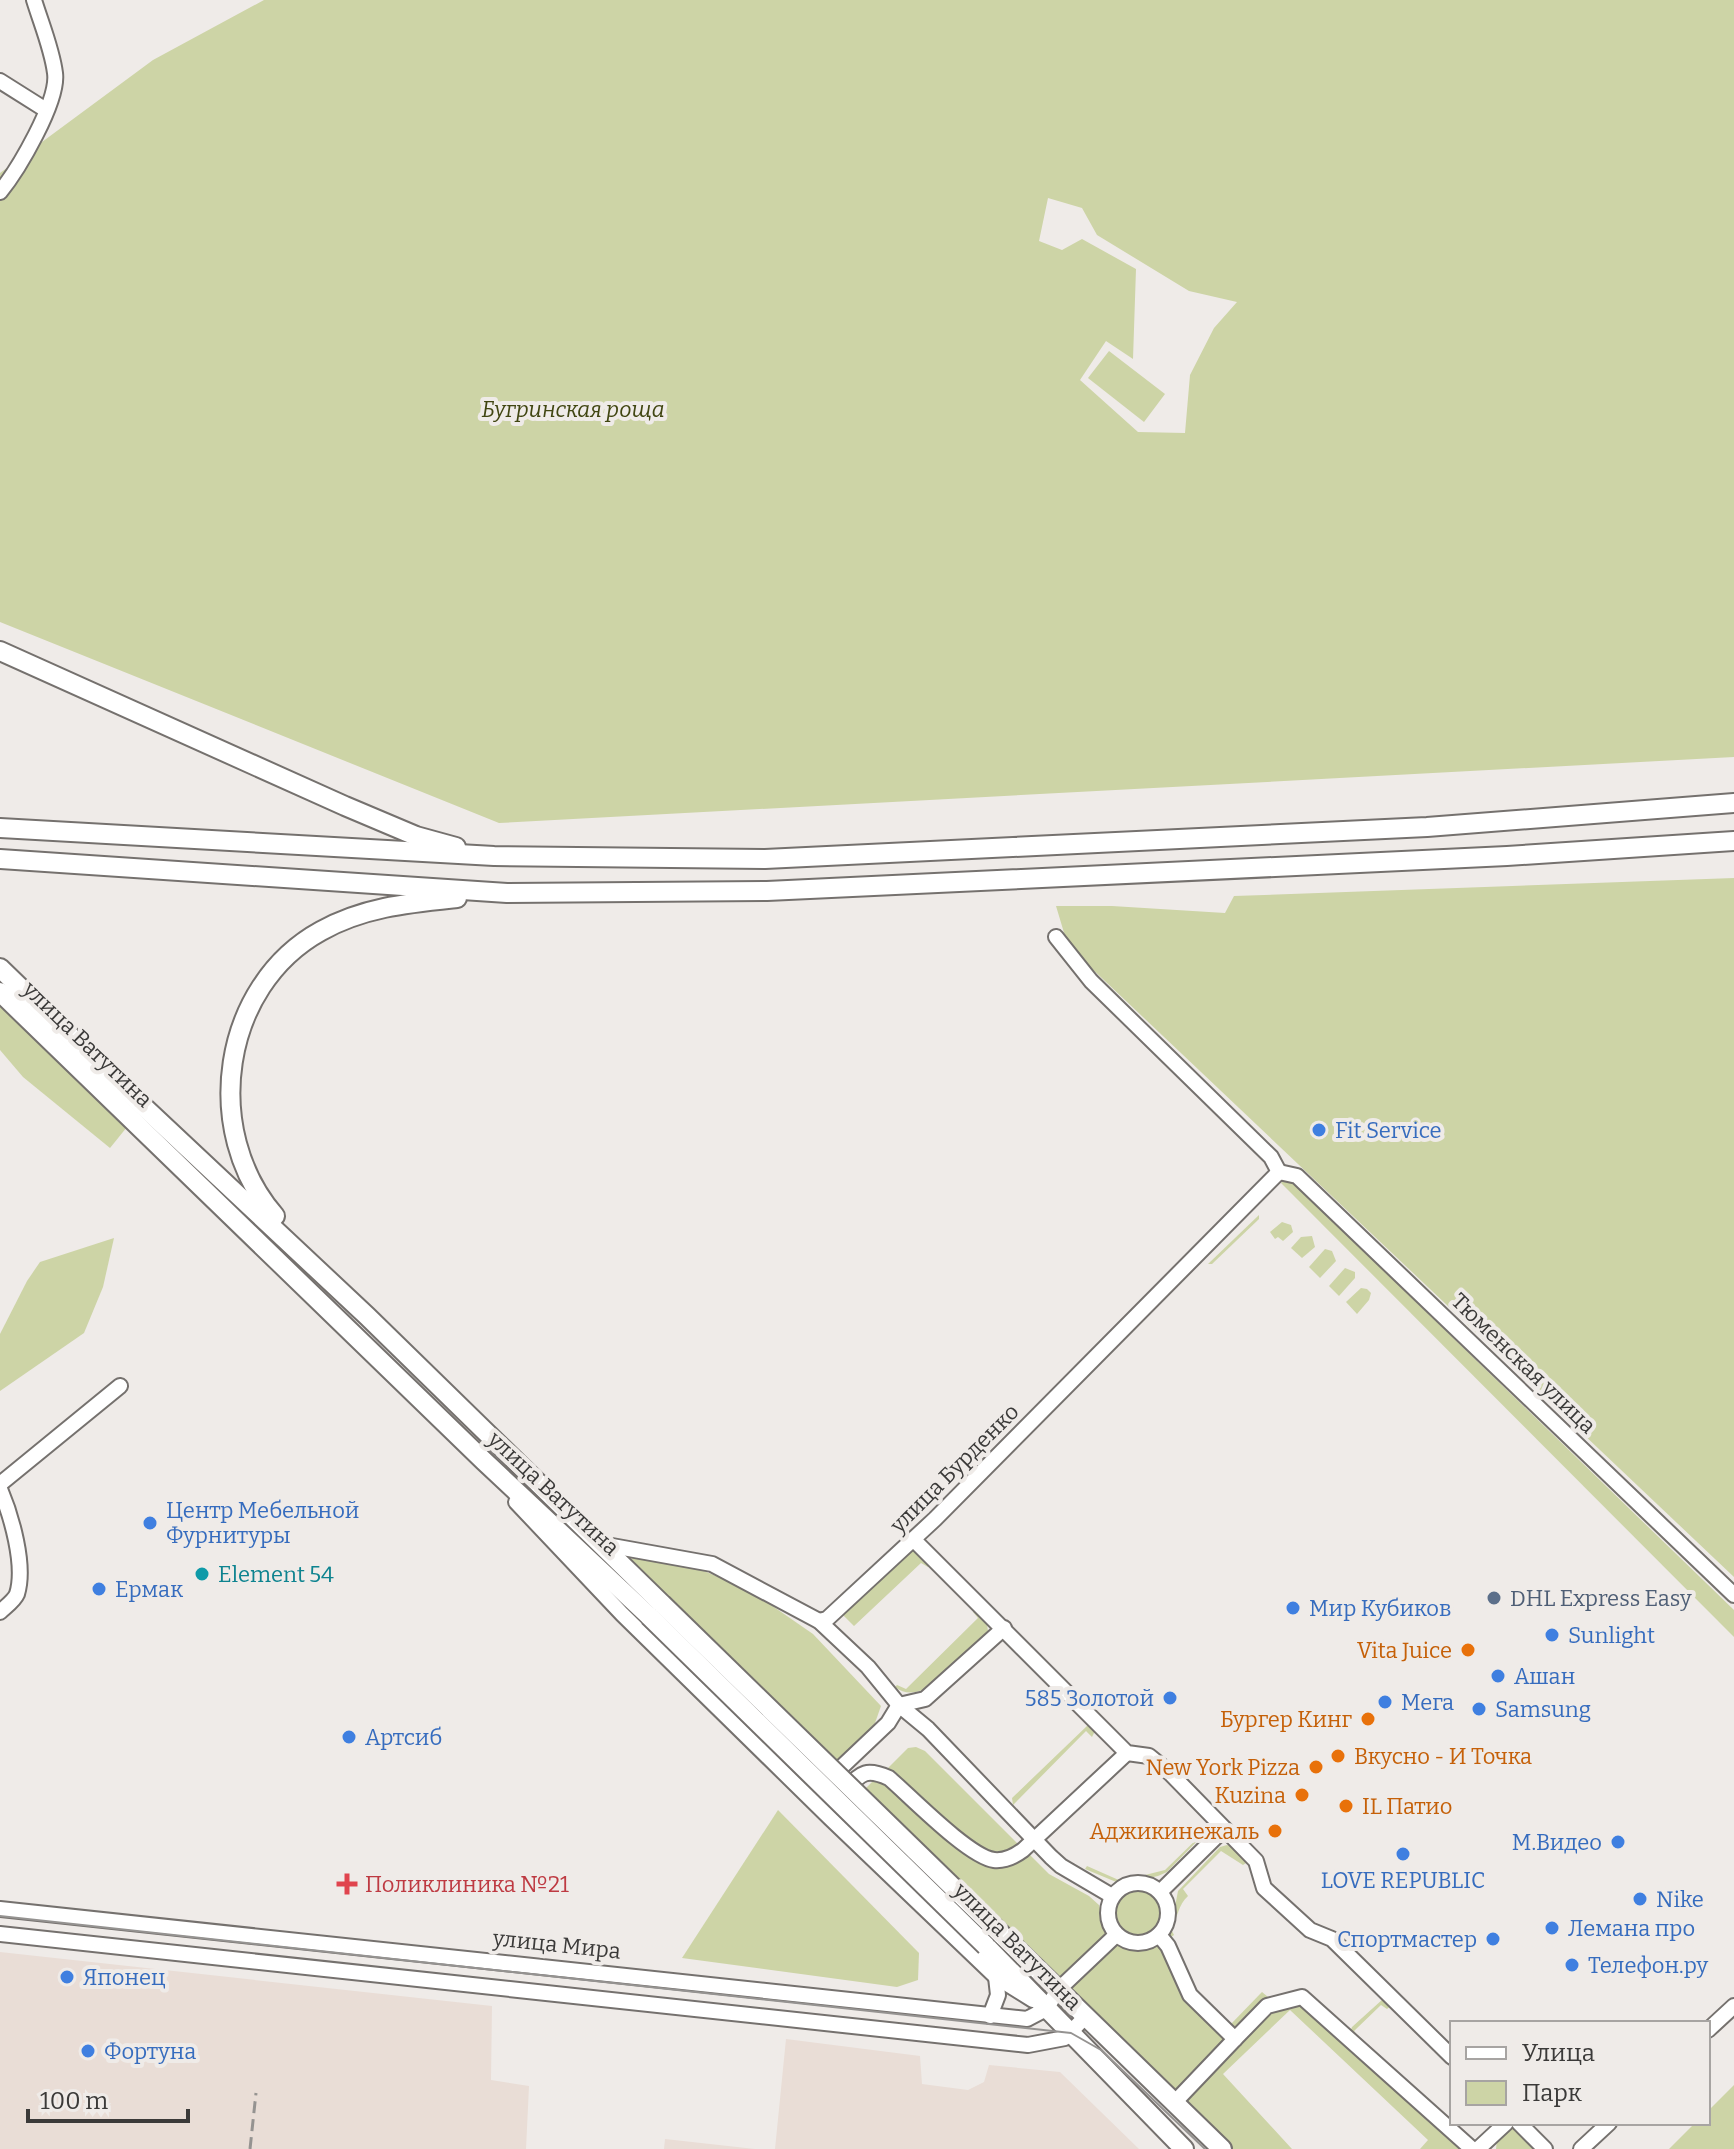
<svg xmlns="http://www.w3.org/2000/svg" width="1734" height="2149" viewBox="0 0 1734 2149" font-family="Bitter,serif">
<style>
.built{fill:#e9ddd6}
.green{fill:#cdd4a6;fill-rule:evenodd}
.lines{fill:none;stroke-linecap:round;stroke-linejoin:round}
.minor-casing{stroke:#75716e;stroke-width:18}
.major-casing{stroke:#75716e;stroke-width:22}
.minor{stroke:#fff;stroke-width:14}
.major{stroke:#fff;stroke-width:18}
.tram{stroke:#959391;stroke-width:2}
.rail{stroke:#959391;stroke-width:3;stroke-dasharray:12 6;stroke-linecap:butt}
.major-bridge-casing{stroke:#75716e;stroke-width:22;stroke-linecap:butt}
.major-bridge{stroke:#fff;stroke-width:18}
.shop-dot{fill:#3f7fe0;stroke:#efebe8;stroke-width:3}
.culture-dot{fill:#0f9aa8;stroke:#efebe8;stroke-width:3}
.service-dot{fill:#5c6f8a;stroke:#efebe8;stroke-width:3}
.food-dot{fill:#e8710a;stroke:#efebe8;stroke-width:3}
.health-dot{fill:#e0444e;stroke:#efebe8;stroke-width:3}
.labels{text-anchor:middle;stroke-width:8;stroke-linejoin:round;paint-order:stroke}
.park-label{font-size:22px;font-style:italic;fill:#414612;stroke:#efebe8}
.street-label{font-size:22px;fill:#3b3a39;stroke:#efebe8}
.shop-label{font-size:22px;fill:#366cbe;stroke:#efebe8;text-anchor:start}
.culture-label{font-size:22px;fill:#0d838f;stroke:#efebe8;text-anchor:start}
.service-label{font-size:22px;fill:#4e5e75;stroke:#efebe8;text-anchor:start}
.food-label{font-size:22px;fill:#c56008;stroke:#efebe8;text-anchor:end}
.health-label{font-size:22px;fill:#be3a42;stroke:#efebe8;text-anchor:start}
</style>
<rect width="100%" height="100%" fill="#efebe8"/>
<g class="built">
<polygon points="0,1952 492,2006 491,2080 529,2086 526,2149 0,2149"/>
<polygon points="786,2039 920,2056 922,2084 968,2090 984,2082 989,2065 1060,2072 1139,2149 775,2149"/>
<polygon points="665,2139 755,2149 664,2149"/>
</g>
<g class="green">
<path d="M264 0H1734V757L499 823 0 622V173L153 60ZM1048 198 1082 208 1097 235 1189 291 1237 302 1214 328 1190 375 1185 433 1138 432 1080 380 1106 341 1133 359 1136 269 1082 239 1062 250 1039 241Z"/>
<polygon points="1109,351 1165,394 1144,422 1088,378"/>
<polygon points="1734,878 1734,1577 1068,946 1056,906 1112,906 1225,913 1234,896"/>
<polygon points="0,1002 127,1127 110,1148 23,1077 0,1050"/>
<polygon points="1284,1179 1289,1179 1734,1610 1734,1637 1281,1183"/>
<polygon points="1259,1215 1259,1219 1212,1264 1208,1264"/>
<polygon points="1282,1222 1291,1225 1293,1232 1283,1241 1278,1237 1275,1239 1270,1232"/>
<polygon points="1312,1236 1315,1247 1302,1258 1291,1248 1301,1237"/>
<polygon points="114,1238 103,1287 84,1333 0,1391 0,1334 27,1281 40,1262"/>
<polygon points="1325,1249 1332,1251 1336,1261 1320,1278 1309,1267"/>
<polygon points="1345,1268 1355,1272 1355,1278 1339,1296 1329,1286"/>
<polygon points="1361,1288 1367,1289 1371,1293 1369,1300 1357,1314 1346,1302"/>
<polygon points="912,1549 918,1550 931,1563 928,1567 921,1563 854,1626 843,1615"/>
<polygon points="628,1558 678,1563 699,1569 748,1589 813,1634 881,1706 875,1723 838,1764"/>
<path d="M977 1608 986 1618 988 1631C968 1651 925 1711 895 1687L897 1685 906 1689 978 1618 973 1612Z"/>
<polygon points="1088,1725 1096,1729 1092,1737 1086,1731 1013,1805 1012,1798"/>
<polygon points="916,1747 925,1751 1018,1844 1013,1851 996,1854 975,1846 886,1770 908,1748"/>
<polygon points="878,1776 972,1859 996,1865 1028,1853 1049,1874 1089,1896 1099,1905 1108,1934 1058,1981 863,1791"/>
<polygon points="778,1810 919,1953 918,1980 897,1987 682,1958"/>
<polygon points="1203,1833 1204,1834 1167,1872 1158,1876 1121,1884 1085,1869 1087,1866 1121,1881 1165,1870"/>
<path d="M1227 1845 1233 1847 1246 1863 1243 1865 1221 1851 1183 1889 1188 1896C1178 1905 1178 1917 1171 1929L1174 1935 1171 1937 1167 1929 1173 1917 1178 1891 1220 1847Z"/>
<circle cx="1138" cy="1913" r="24"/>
<polygon points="1116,1940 1141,1947 1161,1947 1228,2037 1173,2093 1068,1991"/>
<polygon points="1262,1992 1268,1997 1241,2025 1234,2027 1230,2025"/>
<polygon points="1383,1999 1392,2005 1387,2009 1381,2005 1354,2031 1359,2037 1357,2039 1350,2032 1352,2027"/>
<polygon points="1300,2004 1464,2149 1420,2149 1428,2140 1290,2010 1223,2074 1292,2149 1229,2149 1181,2102 1269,2011"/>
<polygon points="1734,2085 1734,2149 1669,2149 1695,2123 1708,2123 1708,2111"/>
<polygon points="1513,2127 1517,2128 1538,2149 1496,2149 1497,2140"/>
</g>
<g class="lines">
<defs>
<g id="minor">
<polyline points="0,81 46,110"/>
<path d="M0 192C18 170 59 101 55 73 52 49 41 23 34 0"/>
<polyline points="1056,937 1091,981 1271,1157 1279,1172"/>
<polyline points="1279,1172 1297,1176 1734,1595"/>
<polyline points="0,1484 120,1386"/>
<path d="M0 1489C11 1515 26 1565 17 1594 14 1601 5 1607 0 1612"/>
<polyline points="516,1502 622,1614 830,1818 996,1977 1033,2000"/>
<polyline points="914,1540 1127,1753 1149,1756 1170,1773 1256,1861 1264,1888 1310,1930 1332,1939 1452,2057"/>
<polyline points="601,1544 712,1564 819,1621 868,1667 899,1705 928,1729 1051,1857 1061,1866 1112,1896"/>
<polyline points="819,1621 827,1619 935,1519 1279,1172"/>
<polyline points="830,1778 888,1723 899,1705 925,1699 1004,1628"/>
<path d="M843 1792C861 1774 864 1767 889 1778 910 1796 969 1857 994 1860 1004 1861 1015 1856 1023 1850L1127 1753"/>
<circle cx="1138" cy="1913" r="30"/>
<polyline points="1160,1892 1224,1829"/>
<polyline points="0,1909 1027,2019 1046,2009 1058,1990 1116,1935"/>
<polyline points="0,1934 1028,2045 1065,2038 1085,2017"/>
<polyline points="1159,1935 1168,1946 1190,1995 1235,2039 1267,2006 1302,1997 1472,2149"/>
<polyline points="990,2016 998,1995 996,1977"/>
<polyline points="1708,2030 1734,2006"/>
<polyline points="1174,2103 1235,2039"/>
<polyline points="1519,2123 1545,2149"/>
<polyline points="1478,2149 1506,2123"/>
<polyline points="1581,2149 1609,2123"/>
</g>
<g id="major">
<polyline points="0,651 345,806 416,836 456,847"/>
<polyline points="0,828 494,856 765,859 1427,827 1734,803"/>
<polyline points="0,859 507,893 767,891 1507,856 1734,841"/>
<polyline points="0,968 130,1094 367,1316 662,1604"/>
<polyline points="0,992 484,1461 649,1616"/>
<path d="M275 1216C201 1131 221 986 321 931 364 907 409 903 457 898"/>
<polyline points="1001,1934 1222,2149"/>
<polyline points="986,1946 1184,2149"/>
</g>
</defs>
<use href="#minor" class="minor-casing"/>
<use href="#major" class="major-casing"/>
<use href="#minor" class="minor"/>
<use href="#major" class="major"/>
<polyline class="tram" points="0,1916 1071,2033 1101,2050 1205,2149"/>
<polyline class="rail" points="250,2149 256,2093"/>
<defs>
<g id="major-bridge">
<polyline points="662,1604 1001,1934"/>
<polyline points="649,1616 986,1946"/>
</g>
</defs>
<use href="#major-bridge" class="major-bridge-casing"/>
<use href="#major-bridge" class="major-bridge"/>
</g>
<g class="shop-dot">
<circle cx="1319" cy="1130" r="8"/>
<circle cx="150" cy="1523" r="8"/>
<circle cx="99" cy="1589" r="8"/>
<circle cx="1293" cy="1608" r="8"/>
<circle cx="1552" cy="1635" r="8"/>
<circle cx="1498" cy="1676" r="8"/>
<circle cx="1170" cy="1698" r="8"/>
<circle cx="1385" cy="1702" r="8"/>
<circle cx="1479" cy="1709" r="8"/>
<circle cx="349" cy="1737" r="8"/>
<circle cx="1618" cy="1842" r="8"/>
<circle cx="1403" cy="1854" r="8"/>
<circle cx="1640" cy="1899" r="8"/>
<circle cx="1552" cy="1928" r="8"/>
<circle cx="1493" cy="1939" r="8"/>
<circle cx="1572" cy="1965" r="8"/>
<circle cx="67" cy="1977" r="8"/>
<circle cx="88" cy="2051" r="8"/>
</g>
<circle class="culture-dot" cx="202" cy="1574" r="8"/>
<circle class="service-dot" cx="1494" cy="1598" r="8"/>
<g class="food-dot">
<circle cx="1468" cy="1650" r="8"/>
<circle cx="1368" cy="1719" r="8"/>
<circle cx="1338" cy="1756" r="8"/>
<circle cx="1316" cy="1767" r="8"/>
<circle cx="1302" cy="1795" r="8"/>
<circle cx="1346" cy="1806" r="8"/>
<circle cx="1275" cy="1831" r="8"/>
</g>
<path class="health-dot" d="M343 1872h8v8h8v8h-8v8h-8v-8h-8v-8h8z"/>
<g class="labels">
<g class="park-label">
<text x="573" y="417">Бугринская роща</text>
</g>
<g class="street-label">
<text transform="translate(88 1044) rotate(44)" y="8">улица Ватутина</text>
<text transform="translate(1524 1363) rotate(44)" y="8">Тюменская улица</text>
<text transform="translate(954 1468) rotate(-45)" y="8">улица Бурденко</text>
<text transform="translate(554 1493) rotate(43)" y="8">улица Ватутина</text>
<text transform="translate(557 1944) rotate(6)" y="8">улица Мира</text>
<text transform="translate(1018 1946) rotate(45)" y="8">улица Ватутина</text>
</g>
<g class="shop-label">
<text x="1335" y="1138">Fit Service</text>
<text x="166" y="1518">Центр Мебельной<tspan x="166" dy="25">Фурнитуры</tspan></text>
<text x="115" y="1597">Ермак</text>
<text x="1309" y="1616">Мир Кубиков</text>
<text x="1568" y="1643">Sunlight</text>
<text x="1514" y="1684">Ашан</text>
<text x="1154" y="1706" text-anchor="end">585 Золотой</text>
<text x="1401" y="1710">Мега</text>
<text x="1495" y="1717">Samsung</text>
<text x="365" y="1745">Артсиб</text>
<text x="1602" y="1850" text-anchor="end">М.Видео</text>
<text x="1403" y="1888" text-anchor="middle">LOVE REPUBLIC</text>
<text x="1656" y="1907">Nike</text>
<text x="1568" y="1936">Лемана про</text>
<text x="1477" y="1947" text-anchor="end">Спортмастер</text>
<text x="1588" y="1973">Телефон.ру</text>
<text x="83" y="1985">Японец</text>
<text x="104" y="2059">Фортуна</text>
</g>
<g class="culture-label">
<text x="218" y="1582">Element 54</text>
</g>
<g class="service-label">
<text x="1510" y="1606">DHL Express Easy</text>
</g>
<g class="food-label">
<text x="1452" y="1658">Vita Juice</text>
<text x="1352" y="1727">Бургер Кинг</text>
<text x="1354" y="1764" text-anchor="start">Вкусно - И Точка</text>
<text x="1300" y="1775">New York Pizza</text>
<text x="1286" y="1803">Kuzina</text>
<text x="1362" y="1814" text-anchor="start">IL Патио</text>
<text x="1259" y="1839">Аджикинежаль</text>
</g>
<g class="health-label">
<text x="365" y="1892">Поликлиника №21</text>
</g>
</g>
<rect x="1450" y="2021" width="260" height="104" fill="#efebe8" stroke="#a7a4a2" stroke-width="2"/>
<rect x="1466" y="2047" width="40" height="12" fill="#ffffff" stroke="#a7a4a2" stroke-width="2"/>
<text x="1522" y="2061" font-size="24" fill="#3b3a39">Улица</text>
<rect x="1466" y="2081" width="40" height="24" fill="#cdd4a6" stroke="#a7a4a2" stroke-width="2"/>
<text x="1522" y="2101" font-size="24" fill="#3b3a39">Парк</text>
<path d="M28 2109v12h160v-12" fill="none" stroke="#3b3a39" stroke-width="4"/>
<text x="40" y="2109" font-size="24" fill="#3b3a39" stroke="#efebe8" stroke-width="6" paint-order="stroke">100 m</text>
</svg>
